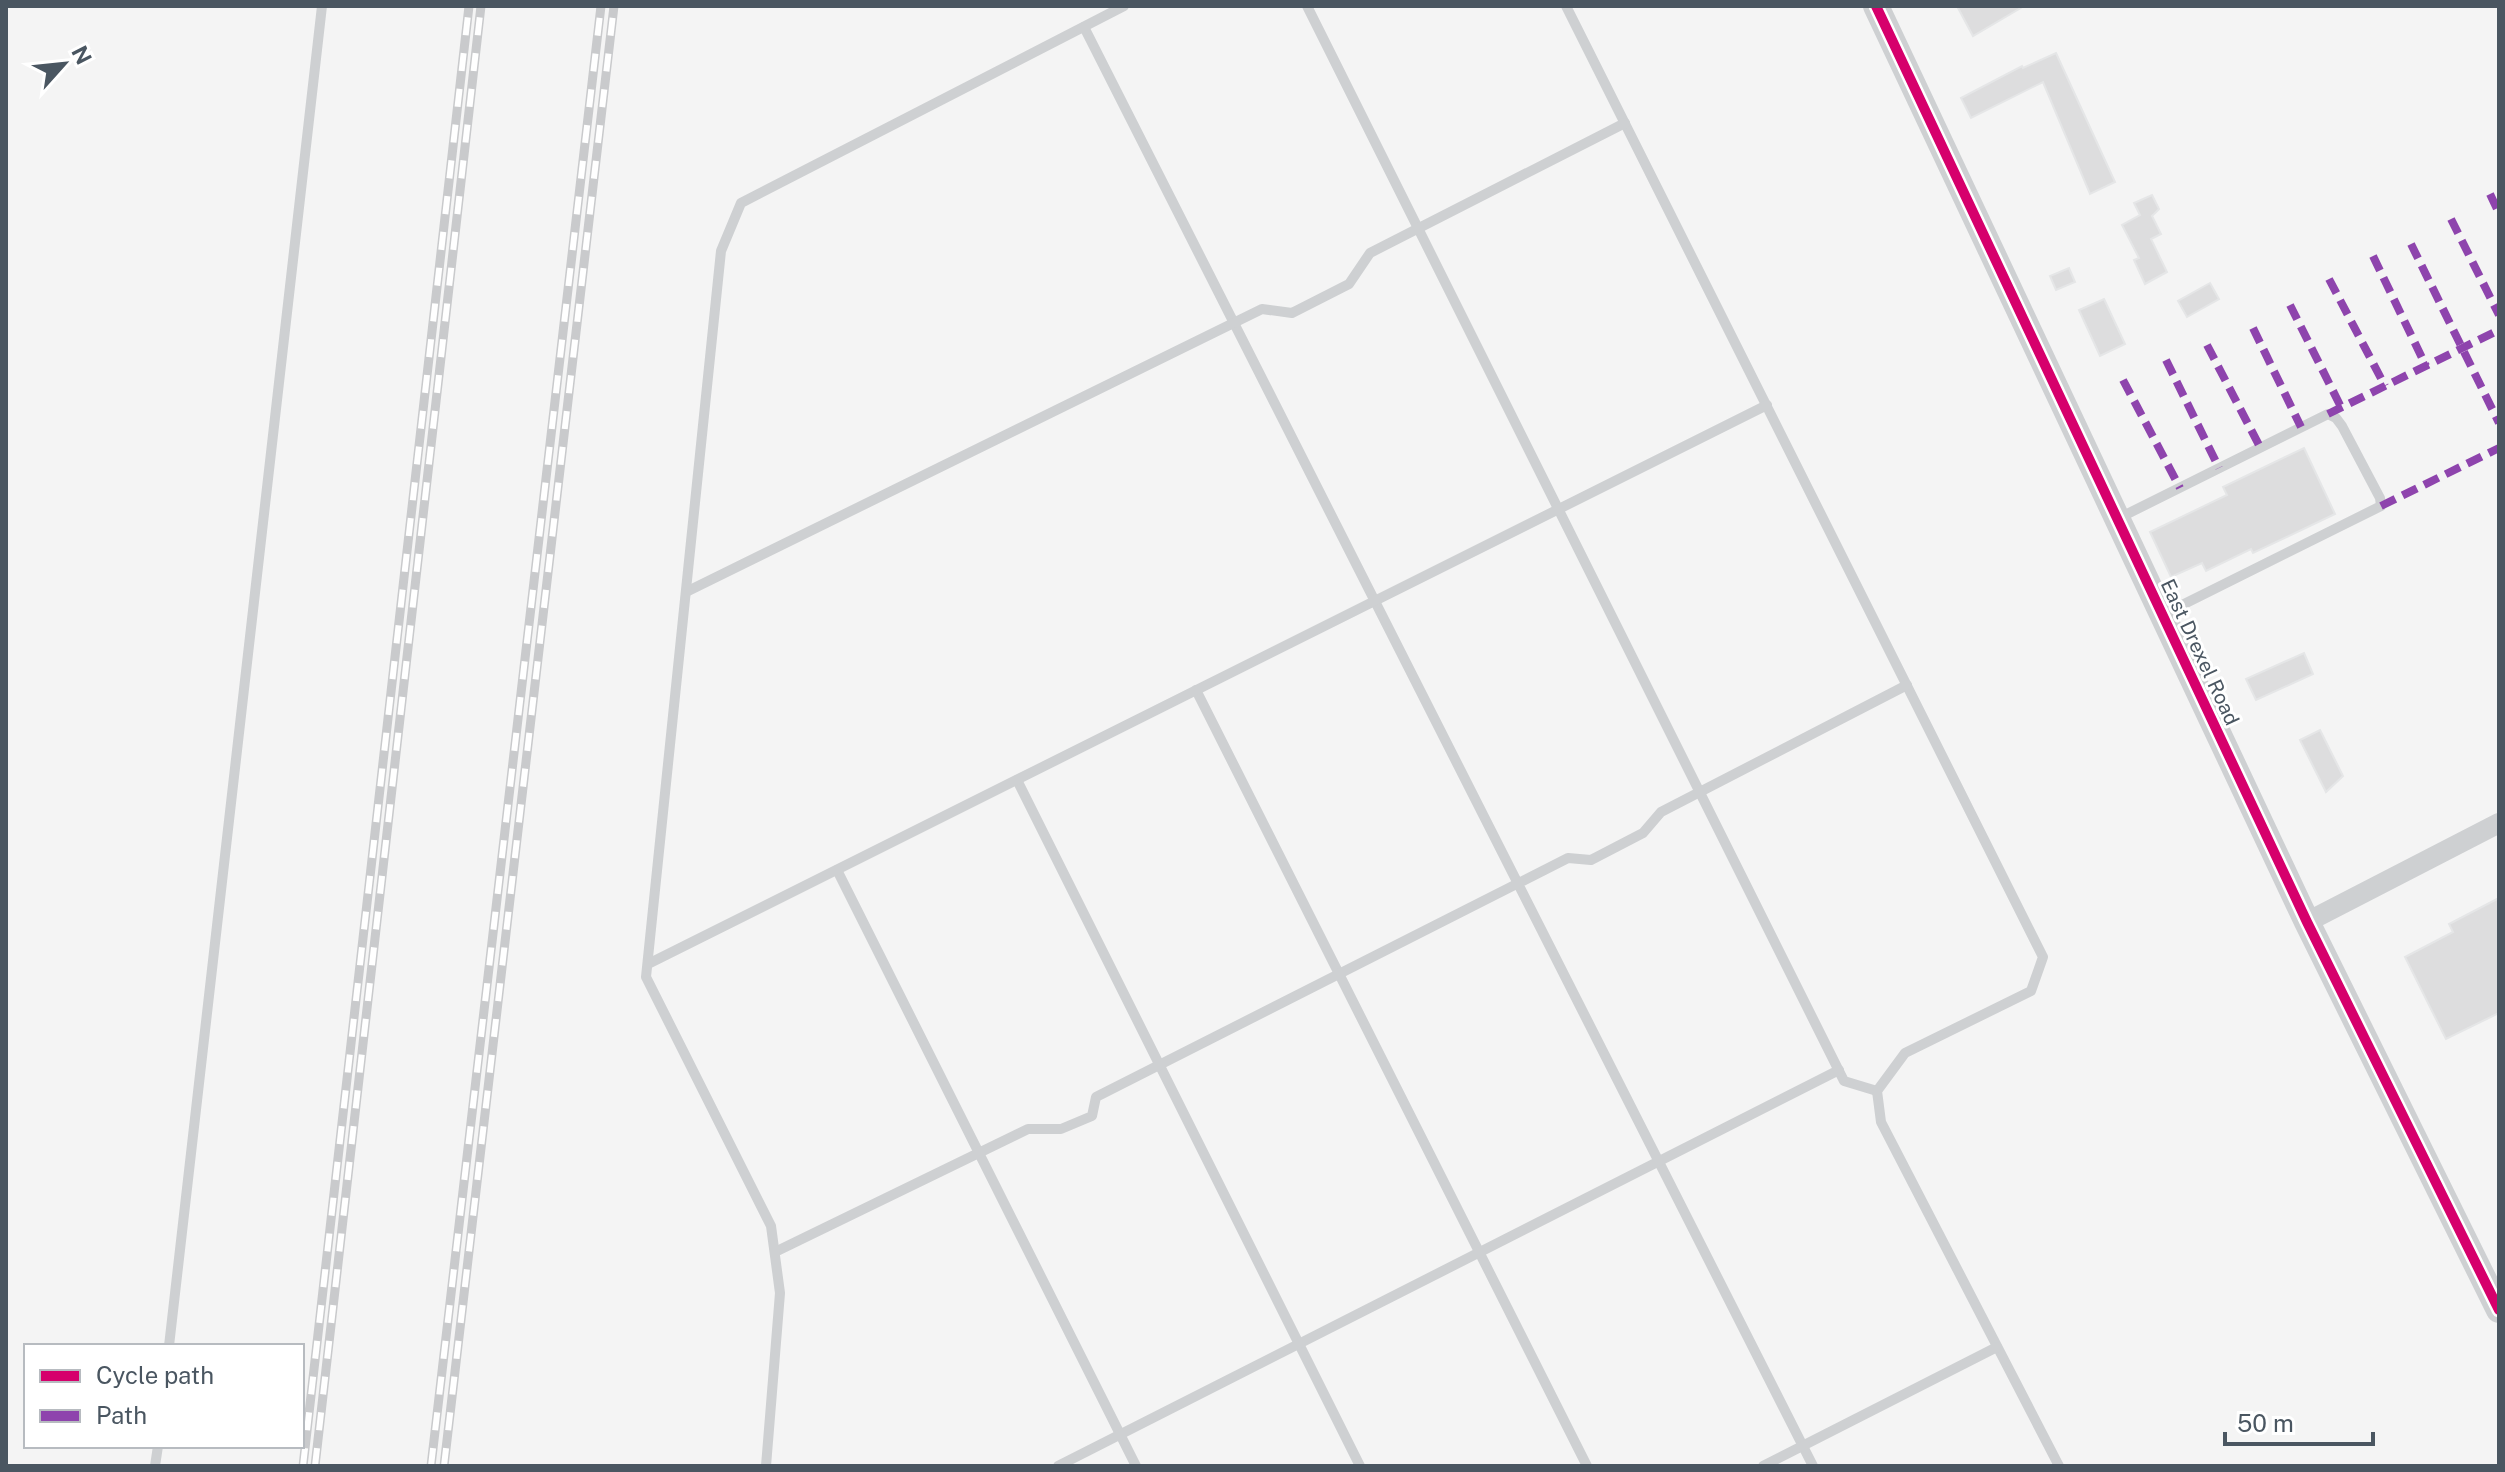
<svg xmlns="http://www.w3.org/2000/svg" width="2505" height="1472" viewBox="0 0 2505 1472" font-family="'Public Sans',sans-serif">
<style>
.building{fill:#ddddde;stroke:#e5e6e7;stroke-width:2}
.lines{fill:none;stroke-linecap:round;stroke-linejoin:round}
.service{stroke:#ced0d2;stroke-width:10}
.minor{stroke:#ced0d2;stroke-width:20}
.tertiary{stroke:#ced0d2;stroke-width:26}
.rail-casing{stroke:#c9cacc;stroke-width:9}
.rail{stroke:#fff;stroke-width:6;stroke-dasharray:18;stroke-linecap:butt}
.quiet{stroke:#8e44ad;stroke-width:8;stroke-dasharray:16 8;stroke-linecap:butt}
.cycleway-casing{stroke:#fff;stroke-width:15}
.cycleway{stroke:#d6006c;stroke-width:10}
.labels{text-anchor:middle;stroke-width:6;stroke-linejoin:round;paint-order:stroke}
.street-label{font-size:20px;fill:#4a5661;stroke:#fff}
</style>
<rect width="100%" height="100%" fill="#f4f4f4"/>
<g class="building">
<polygon points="1957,6 2024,6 1973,36"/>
<polygon points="2056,53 2115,182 2090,194 2043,82 1971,118 1961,98 2022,66 2023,68"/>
<polygon points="2152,195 2159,209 2152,216 2161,234 2151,239 2167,272 2145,284 2134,260 2139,258 2122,225 2140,215 2134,203"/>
<polygon points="2069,268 2075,282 2056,290 2050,276"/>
<polygon points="2210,283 2219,299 2187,317 2178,301"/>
<polygon points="2104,299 2125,344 2100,356 2079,310"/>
<polygon points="2304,448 2335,514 2253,553 2251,549 2206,571 2202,563 2171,577 2150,532 2227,495 2223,487"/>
<polygon points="2304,653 2313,674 2256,700 2246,679"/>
<polygon points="2320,730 2343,776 2326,792 2300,740"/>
<polygon points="2499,898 2499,1013 2446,1039 2405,957 2453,932 2449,924"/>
</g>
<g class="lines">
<g class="service">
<polyline points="1307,6 1844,1081 1877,1091"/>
<polyline points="1566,6 2043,957 2031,991 1905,1053 1877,1091 1881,1122 2059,1466"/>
<polyline points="1084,27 1813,1466"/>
<polyline points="2119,518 2328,414 2336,418 2342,426 2380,498 2381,506 2164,614"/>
<polyline points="686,592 1262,309 1292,313 1349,284 1370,253 1625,123"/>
<polyline points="1196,690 1587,1466"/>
<polyline points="1017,780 1360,1466"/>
<polyline points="837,870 1136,1466"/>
<polyline points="648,964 1767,405"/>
<polyline points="775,1252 1028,1129 1061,1129 1092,1116 1096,1097 1568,858 1591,860 1643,833 1661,812 1907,685"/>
<polyline points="169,1346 322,6"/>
<polyline points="155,1466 158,1446"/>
<polyline points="766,1466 780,1293 771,1226 646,977 721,251 741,203 1124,6"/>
<polyline points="1058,1466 1839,1070"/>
<polyline points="1763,1466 1997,1347"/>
</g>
<polyline class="minor" points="2307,922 2499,823"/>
<polyline class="tertiary" points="1876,6 2307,922 2499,1310"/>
<defs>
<g id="rail">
<polyline points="303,1466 469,6"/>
<polyline points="315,1466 481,6"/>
<polyline points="431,1466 601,6"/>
<polyline points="444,1466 614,6"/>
</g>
</defs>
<use href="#rail" class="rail-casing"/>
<use href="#rail" class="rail"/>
<g class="quiet">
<polyline points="2490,194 2499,213"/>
<polyline points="2451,219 2499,315"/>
<polyline points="2411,244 2499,423"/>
<polyline points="2373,256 2426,366"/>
<polyline points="2329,279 2385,386"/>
<polyline points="2290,305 2341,407"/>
<polyline points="2253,328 2301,427"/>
<polyline points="2207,345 2260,447"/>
<polyline points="2166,360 2219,468"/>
<polyline points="2123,380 2180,488"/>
<polyline points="2328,414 2499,330"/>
<polyline points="2381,506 2499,448"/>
</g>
<defs>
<polyline id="cycleway" points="1876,6 2307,922 2499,1310"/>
</defs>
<use href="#cycleway" class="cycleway-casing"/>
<use href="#cycleway" class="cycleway"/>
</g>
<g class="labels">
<g class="street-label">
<text transform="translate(2200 652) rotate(65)" y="7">East Drexel Road</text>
</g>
</g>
<rect width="2505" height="1472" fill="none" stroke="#4a5661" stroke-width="16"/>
<rect x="24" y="1344" width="280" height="104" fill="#ffffff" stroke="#b7bbc0" stroke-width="2"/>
<rect x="40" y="1370" width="40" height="12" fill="#d6006c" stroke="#b7bbc0" stroke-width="2"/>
<text x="96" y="1384" font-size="24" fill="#4a5661">Cycle path</text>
<rect x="40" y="1410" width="40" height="12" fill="#8e44ad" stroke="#b7bbc0" stroke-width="2"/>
<text x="96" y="1424" font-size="24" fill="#4a5661">Path</text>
<g transform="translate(64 64) rotate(63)" stroke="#ffffff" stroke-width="6" paint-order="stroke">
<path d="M0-6L14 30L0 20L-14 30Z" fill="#4a5661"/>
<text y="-12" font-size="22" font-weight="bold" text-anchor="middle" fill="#4a5661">N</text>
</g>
<path d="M2225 1432v12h148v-12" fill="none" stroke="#4a5661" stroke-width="4"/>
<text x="2237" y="1432" font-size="24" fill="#4a5661" stroke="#ffffff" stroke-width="6" paint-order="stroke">50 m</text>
</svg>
